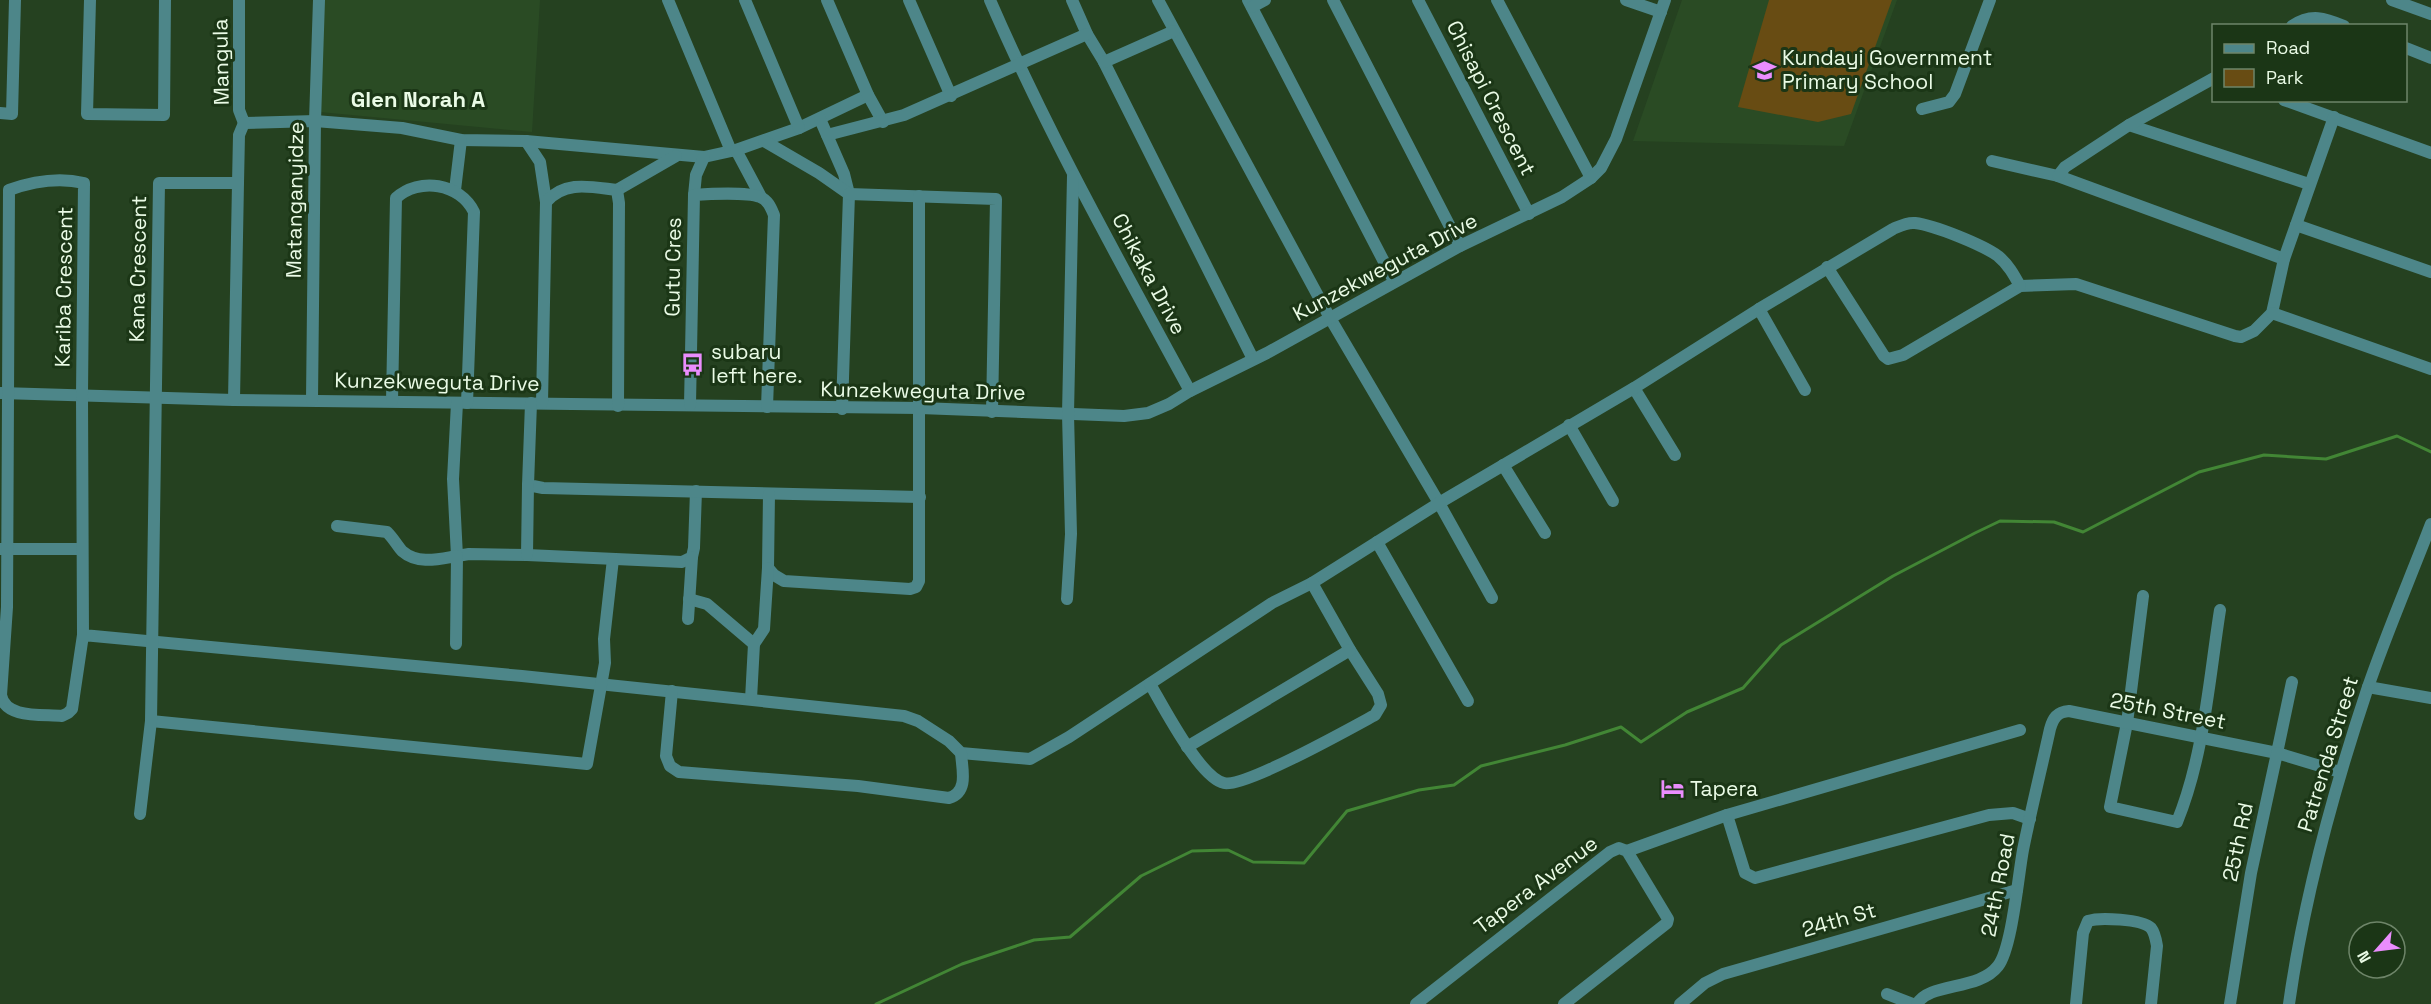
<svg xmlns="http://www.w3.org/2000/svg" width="2431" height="1004" viewBox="0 0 2431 1004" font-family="'Space Grotesk',sans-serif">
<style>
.built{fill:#2a4b24}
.green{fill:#684c13}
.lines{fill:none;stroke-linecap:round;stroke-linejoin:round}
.stream{stroke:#428635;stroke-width:3}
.minor{stroke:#4d8689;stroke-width:12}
.tertiary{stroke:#4d8689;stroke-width:12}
.labels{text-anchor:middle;stroke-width:6;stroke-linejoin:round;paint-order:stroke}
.poi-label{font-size:21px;fill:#eafbe6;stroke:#1b3616;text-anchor:start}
.street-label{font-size:21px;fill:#eafbe6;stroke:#1b3616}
.neighbourhood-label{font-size:22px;font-weight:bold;fill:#eafbe6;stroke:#1b3616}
</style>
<rect width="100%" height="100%" fill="#254120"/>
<g class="built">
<polygon points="322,0 540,0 532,132 320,112"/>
<polygon points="1682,0 1897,0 1844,146 1633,141"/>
</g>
<polygon class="green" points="1769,0 1892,0 1851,114 1818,122 1738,107"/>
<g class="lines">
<polyline class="stream" points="876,1004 962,964 1034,940 1070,937 1141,876 1192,851 1228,850 1253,862 1304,863 1347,811 1419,790 1454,785 1481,766 1565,745 1621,727 1641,742 1687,712 1743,688 1781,645 1893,576 1975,533 2000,521 2054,522 2083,532 2199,472 2264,455 2326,459 2397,436 2431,452"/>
<g class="minor">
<polyline points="90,0 87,114 164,115 165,0"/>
<polyline points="239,0 239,110 244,123 315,121 402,128 461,140 526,141 704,157 736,150 799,128 868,95"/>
<polyline points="668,0 731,151"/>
<polyline points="745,0 799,128"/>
<polyline points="827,0 868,95 883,122"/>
<polyline points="909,0 951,96"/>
<path d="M990 0C1048 134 1120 262 1190 391"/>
<polyline points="1072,0 1087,34 1104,62 1253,359"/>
<polyline points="1158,0 1330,318 1439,503 1492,598"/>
<polyline points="1248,0 1394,281"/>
<polyline points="1333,0 1460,246"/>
<polyline points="1418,0 1529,214"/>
<polyline points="1497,0 1591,178"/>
<polyline points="1626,0 1661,12"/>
<polyline points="1252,7 1265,0"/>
<path d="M2292 26C2311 13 2325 18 2344 26"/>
<polyline points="2406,48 2431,58"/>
<polyline points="1104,62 1174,31"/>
<polyline points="2284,100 2431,153"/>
<polyline points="1922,109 1949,102 1955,94 1990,0"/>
<polyline points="0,113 12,114 15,0"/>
<polyline points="820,119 844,174 849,194 842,409"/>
<polyline points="2129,125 2309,184"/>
<polyline points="827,135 904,115 1087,34"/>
<polyline points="526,141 540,162 546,202"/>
<polyline points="764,141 819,173 849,194"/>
<polyline points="736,150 761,197"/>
<polyline points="1992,161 2058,176 2284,259"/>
<polyline points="2058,176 2065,167 2129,125 2214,78"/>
<polyline points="238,183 239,135 244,123"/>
<polyline points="455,190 461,140"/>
<polyline points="617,190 676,156"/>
<polyline points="849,194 996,199 992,412"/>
<polyline points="694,195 696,175 704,157"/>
<polyline points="2296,225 2431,272"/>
<polyline points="1827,267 1884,356 1888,359 1903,355 2020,286 2076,284 2235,336 2241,337 2254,331 2272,313 2284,259 2334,117"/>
<polyline points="1759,309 1805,390"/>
<polyline points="2272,313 2431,369"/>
<polyline points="1634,388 1675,455"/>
<polyline points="1,393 234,400 920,408 1124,416 1148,413 1169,404 1190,391 1267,353 1460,246 1562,197 1591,178 1601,168 1616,139 1665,0"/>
<polyline points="312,400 315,121 319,0"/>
<path d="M392 401 396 198C419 177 460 183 474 212L467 403"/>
<polyline points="457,403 453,479 457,556 469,554 527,555 682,562 692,557 694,548 696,491"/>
<polyline points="531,403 528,485 543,488 920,497"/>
<path d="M542 403 546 202C565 180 591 187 617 190L619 203 618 406"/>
<path d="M690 405 694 195C708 194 747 192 760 197 768 200 771 208 774 215L767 407"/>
<polyline points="1569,425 1613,501"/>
<polyline points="1503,465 1545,533"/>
<polyline points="769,494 768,568 774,575 784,581 910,589 916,587 919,581 919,196"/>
<path d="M337 526 387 532C393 538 397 545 402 551 418 565 439 559 457 556L456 644"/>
<polyline points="1377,542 1468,701"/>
<polyline points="0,549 82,549"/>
<polyline points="527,555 528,485"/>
<path d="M2143 596 2127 723 2110 807 2177 822C2204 756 2209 680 2220 610"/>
<polyline points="689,599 707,604 754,644"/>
<polyline points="1067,599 1071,534 1068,414 1073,176"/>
<polyline points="688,619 692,557"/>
<path d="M83 635 72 709 68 713 62 716C43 714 5 719 1 695L7 607 9 190C34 181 58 177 84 183L82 395 83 635 522 676 904 716 918 721 949 741 961 753 1030 759 1069 737 1272 603 1312 583 1439 503 1634 388 1759 309 1893 229C1900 226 1907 222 1915 223 1934 225 1983 245 1998 256 2008 264 2014 275 2020 286"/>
<path d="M1150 684C1163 706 1200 778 1224 783 1244 788 1351 728 1375 715L1381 705 1378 694 1350 650 1312 583"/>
<polyline points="2368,687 2431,698"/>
<path d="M672 691 666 756 670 766 679 772 858 786 949 798C969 792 962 769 961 753"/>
<polyline points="751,699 754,644 764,629 768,568"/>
<polyline points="151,721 587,764 605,663 604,639 613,559"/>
<polyline points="1187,747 1350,650"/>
<polyline points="140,814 151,721 159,183 238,183 234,400"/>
<polyline points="1727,815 1745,873 1755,878 1989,815 2013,813 2030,819"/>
<polyline points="1627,851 1727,815 2020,730"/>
<polyline points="1887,994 1913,1004"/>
<polyline points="1416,1004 1610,852 1619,848 1627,851 1668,919 1667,923 1564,1004"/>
<polyline points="1680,1004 1705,983 1723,974 2017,890"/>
<path d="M1917 1004C1929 982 1979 991 1998 966 2012 948 2018 877 2023 850 2031 810 2041 770 2050 729 2053 718 2057 712 2069 711L2277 753 2292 682"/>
<path d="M2076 1004 2083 933 2088 921C2099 917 2142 919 2151 928 2155 933 2156 940 2157 946L2151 1004"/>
<polyline points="2230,1004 2251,873 2277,753 2340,772"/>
</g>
<g class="tertiary">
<polyline points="2392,0 2431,14"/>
<path d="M2289 1004C2304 897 2333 792 2367 690 2386 634 2410 579 2431 524"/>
</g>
</g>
<defs>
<symbol id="school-bare" viewBox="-9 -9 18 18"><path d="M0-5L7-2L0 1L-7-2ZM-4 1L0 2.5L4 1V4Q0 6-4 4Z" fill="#ea8dfd" stroke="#1b3616" stroke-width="2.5" paint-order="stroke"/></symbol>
<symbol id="bus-bare" viewBox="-9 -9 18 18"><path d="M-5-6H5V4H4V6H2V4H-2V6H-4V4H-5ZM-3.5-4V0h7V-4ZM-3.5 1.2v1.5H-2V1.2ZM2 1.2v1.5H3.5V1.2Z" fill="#ea8dfd" stroke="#1b3616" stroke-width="2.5" paint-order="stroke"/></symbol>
<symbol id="hotel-bare" viewBox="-9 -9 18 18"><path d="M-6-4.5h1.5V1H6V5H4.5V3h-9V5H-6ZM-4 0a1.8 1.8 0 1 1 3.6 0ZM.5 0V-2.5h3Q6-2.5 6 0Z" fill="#ea8dfd" stroke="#1b3616" stroke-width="2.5" paint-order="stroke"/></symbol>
</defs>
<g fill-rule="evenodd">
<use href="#school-bare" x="1748" y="54" width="33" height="33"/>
<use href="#bus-bare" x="676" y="348" width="33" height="33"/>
<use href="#hotel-bare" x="1656" y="772" width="33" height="33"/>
</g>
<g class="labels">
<g class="poi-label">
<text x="1782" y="65">Kundayi Government<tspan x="1782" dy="24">Primary School</tspan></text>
<text x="711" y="359">subaru<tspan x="711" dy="24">left here.</tspan></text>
<text x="1690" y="796">Tapera</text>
</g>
<g class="street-label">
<text transform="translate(221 62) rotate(-91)" y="7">Mangula</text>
<text transform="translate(1491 98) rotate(63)" y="7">Chisapi Crescent</text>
<text transform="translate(295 200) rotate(-89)" y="7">Matanganyidze</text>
<text transform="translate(673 267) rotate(-89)" y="7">Gutu Cres</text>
<text transform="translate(1385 267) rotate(-28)" y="7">Kunzekweguta Drive</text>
<text transform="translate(138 269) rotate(-89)" y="7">Kana Crescent</text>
<text transform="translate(1149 274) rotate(62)" y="7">Chikaka Drive</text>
<text transform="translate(64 287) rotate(-89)" y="7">Kariba Crescent</text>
<text transform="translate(437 382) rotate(1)" y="7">Kunzekweguta Drive</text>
<text transform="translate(923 391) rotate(1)" y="7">Kunzekweguta Drive</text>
<text transform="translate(2168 711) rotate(11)" y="7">25th Street</text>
<text transform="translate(2328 754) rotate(-73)" y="7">Patrenda Street</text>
<text transform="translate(2238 842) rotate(-78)" y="7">25th Rd</text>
<text transform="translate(1536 885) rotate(-37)" y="7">Tapera Avenue</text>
<text transform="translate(1998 885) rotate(-79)" y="7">24th Road</text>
<text transform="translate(1839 920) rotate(-16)" y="7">24th St</text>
</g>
<g class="neighbourhood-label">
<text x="418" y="107">Glen Norah A</text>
</g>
</g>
<rect x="2212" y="24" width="195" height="78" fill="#1b3616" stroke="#6e8569" stroke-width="1.5"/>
<rect x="2224" y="44" width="30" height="9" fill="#4d8689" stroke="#6e8569" stroke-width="1.5"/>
<text x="2266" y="54" font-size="18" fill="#eafbe6">Road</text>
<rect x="2224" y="69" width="30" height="18" fill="#684c13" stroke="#6e8569" stroke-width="1.5"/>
<text x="2266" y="84" font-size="18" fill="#eafbe6">Park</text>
<g transform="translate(2377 950) rotate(242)"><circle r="28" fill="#1b3616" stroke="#6e8569" stroke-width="1.5"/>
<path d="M0-4.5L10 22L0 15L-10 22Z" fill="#ea8dfd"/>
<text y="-9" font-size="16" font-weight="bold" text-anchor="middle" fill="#eafbe6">N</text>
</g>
</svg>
